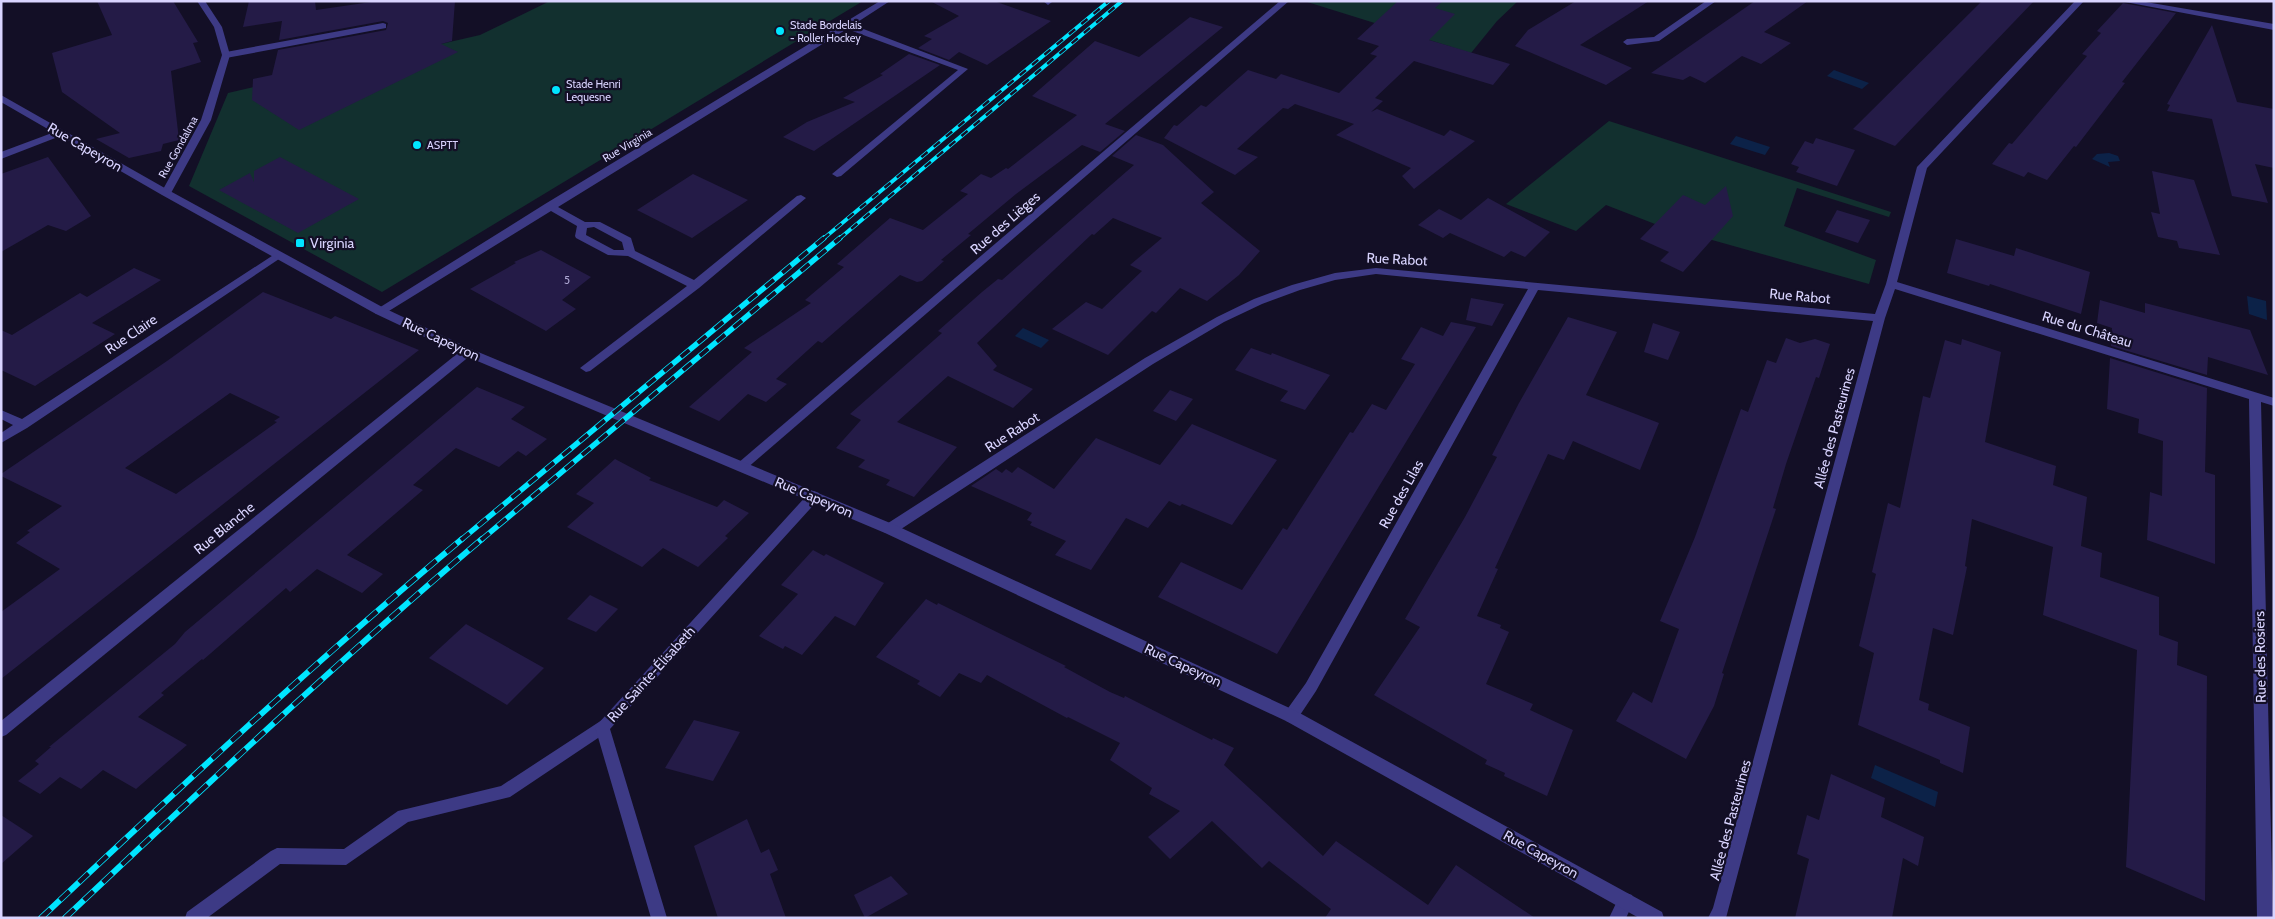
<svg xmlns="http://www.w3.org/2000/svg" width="2275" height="919" viewBox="0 0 2275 919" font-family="Cabin,sans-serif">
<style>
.green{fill:#12302f}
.water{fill:#0c2248}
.building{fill:#241b47;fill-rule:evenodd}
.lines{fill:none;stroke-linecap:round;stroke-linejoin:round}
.service{fill:#3d3a85;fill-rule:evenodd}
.minor{fill:#3d3a85;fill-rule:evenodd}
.tertiary{fill:#3d3a85;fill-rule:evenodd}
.rail-far2-casing{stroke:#00e5ff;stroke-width:4}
.rail-far1-casing{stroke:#00e5ff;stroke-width:5.5}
.rail-casing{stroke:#00e5ff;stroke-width:6}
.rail-far2{stroke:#130f26;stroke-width:2.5;stroke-dasharray:8;stroke-linecap:butt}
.rail-far1{stroke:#130f26;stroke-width:4;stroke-dasharray:11;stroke-linecap:butt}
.rail{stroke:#130f26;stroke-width:4.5;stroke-dasharray:13;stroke-linecap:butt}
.poi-dot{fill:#00e5ff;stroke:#130f26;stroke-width:2}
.labels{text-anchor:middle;stroke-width:4.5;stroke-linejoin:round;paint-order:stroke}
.far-poi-label{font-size:11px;fill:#d9d4ff;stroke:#130f26;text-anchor:start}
.far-street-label{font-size:11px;fill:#d9d4ff;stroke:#130f26}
.number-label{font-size:11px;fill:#aca6d1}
.street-label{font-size:14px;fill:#d9d4ff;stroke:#130f26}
.poi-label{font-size:14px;fill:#d9d4ff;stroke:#130f26;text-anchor:start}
</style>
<rect width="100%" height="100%" fill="#130f26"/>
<g class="green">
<polygon points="550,1 863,1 382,292 189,186 228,93 480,35"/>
<polygon points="1304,1 1518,1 1497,21 1471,53"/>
<polygon points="1609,121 1891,212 1889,217 1797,188 1784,226 1876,260 1869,284 1655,224 1606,205 1576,231 1506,204"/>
</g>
<g class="water">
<polygon points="1834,70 1869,83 1862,89 1827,76"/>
<polygon points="1736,136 1770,147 1765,155 1730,144"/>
<polygon points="2109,153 2118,156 2120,161 2108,162 2110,167 2092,159 2097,154"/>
<polygon points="2247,296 2266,301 2267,320 2249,314"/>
<polygon points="1023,328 1049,340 1041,348 1015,336"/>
<polygon points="1875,765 1938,792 1935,807 1871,778"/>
</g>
<g class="building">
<polygon points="97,1 173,1 198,42 193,43 201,62 171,71 179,140 163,144 161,151 129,158 96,139 120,133 62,92 52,53 112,35"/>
<polygon points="249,1 315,1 316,10 378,1 455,1 452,41 441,44 458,52 299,130 252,100 253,79 272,75 278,50 386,30 388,23 383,21 279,40 282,21 243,27"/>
<polygon points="930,1 994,1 1051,21 987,65 959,52 949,60 918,48 932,39 924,36 959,16"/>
<polygon points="1398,1 1443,1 1435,8 1455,14 1429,40 1510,64 1493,85 1414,61 1375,98 1383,101 1371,112 1377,109 1444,136 1450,130 1475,141 1414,189 1402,176 1411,168 1336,135 1354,124 1295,104 1288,109 1283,108 1237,149 1258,157 1235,175 1164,138 1174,125 1177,126 1201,105 1206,107 1248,70 1276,79 1281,74 1339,93 1377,56 1370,54 1379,46 1357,39"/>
<polygon points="1576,1 1649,1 1580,45 1632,68 1606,85 1515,46 1528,30"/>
<polygon points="1755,1 1808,1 1764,32 1791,43 1761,64 1742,56 1705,83 1690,76 1683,80 1651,73"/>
<polygon points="1982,1 2034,1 1895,146 1853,129"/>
<polygon points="2123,3 2176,13 2122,82 2125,83 2076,147 2074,146 2047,180 2028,172 2024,177 1992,164 2009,143 2012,144 2087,56 2082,54 2101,33 2097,31"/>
<polygon points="1190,17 1223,27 1105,124 1125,131 1100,152 1082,145 1016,194 968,234 971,235 941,260 944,261 922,281 917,282 900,275 822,343 818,341 776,379 787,384 766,402 748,394 719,421 689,407 752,352 744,348 811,303 805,300 844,267 837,264 890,218 923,230 968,194 960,191 981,174 991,178 1006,168 1008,169 1077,115 1032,96 1095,41 1139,57"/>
<polygon points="2212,25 2237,102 2274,109 2274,168 2255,164 2268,203 2232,196 2212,119 2167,111 2170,105 2167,104"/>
<polygon points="909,54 940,65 814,151 783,137 807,122 855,102 843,98 883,75 880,74"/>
<polygon points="1136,135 1163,145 1214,192 1201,203 1260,251 1239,275 1207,301 1180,288 1156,313 1152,311 1108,355 1052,329 1086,302 1102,309 1142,271 1130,265 1162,238 1113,218 1094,235 1092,234 977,343 997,366 993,370 1033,389 1013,408 948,376 897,422 957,447 914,497 886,485 890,480 858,467 865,460 836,448 861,420 850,414 942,333 938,331 982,292 998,279 1002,280 1134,165 1112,156"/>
<polygon points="1816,138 1855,150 1837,186 1796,172 1799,167 1791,164 1805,141 1813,144"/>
<polygon points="48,157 91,216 66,231 48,225 1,252 1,174"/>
<polygon points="280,157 359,199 298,233 219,190 250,173 254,182 254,171"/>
<polygon points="2152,171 2194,180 2220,255 2179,248 2177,241 2158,237 2151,212 2160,214"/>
<polygon points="693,174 748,200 692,238 637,210"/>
<polygon points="1726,186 1733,216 1683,272 1660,261 1669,252 1640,239 1683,195 1705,205"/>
<polygon points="1488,198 1550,232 1525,257 1511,251 1504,257 1450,233 1443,238 1418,225 1439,209 1461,220"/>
<polygon points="1837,210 1870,220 1858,243 1825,232"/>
<polygon points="1956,239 2014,256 2016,248 2090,272 2081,314 1990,284 1989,286 1947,273"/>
<polygon points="541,250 591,277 562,300 576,309 546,331 470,289 516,263 514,262"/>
<polygon points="134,268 161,280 92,323 115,334 35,386 1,370 1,330 12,335 80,293 87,297"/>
<path d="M263 292 331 319 335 316 419 350 1 679V612L60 569 16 543 30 532 27 531 62 506 1 476V474L167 361ZM230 393 280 417 274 421 277 422 176 494 125 468Z"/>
<polygon points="1471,298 1504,304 1492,326 1466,320"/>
<polygon points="2100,300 2145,313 2145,303 2250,330 2268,375 2208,357 2207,375 2111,346 2112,328 2097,323"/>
<polygon points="1568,317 1617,332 1586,395 1659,423 1640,470 1573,441 1564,460 1548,454 1495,568 1498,569 1477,616 1501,625 1500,628 1509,632 1486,684 1533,704 1530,710 1573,730 1547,796 1504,776 1505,773 1485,764 1487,760 1374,695 1420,627 1405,619 1465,517 1497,457 1492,455 1519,403"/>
<polygon points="1451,322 1476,327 1277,654 1158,597 1181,562 1242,590 1283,528 1287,530 1350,432 1353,433 1372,404 1386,410 1415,364 1401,359 1421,327 1443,336"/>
<polygon points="1653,323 1680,332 1668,360 1644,352"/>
<polygon points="1786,338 1800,343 1815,339 1830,344 1819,378 1816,377 1786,464 1773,508 1776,509 1722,673 1724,674 1714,706 1686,759 1616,721 1633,692 1652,703 1679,629 1660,621 1695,537 1741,409 1748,412 1767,360 1776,363"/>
<polygon points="1962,339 2001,352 1985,442 2056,466 2053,485 2087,497 2081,546 2102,553 2100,577 2159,597 2159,635 2178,642 2177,665 2207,676 2205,901 2126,867 2137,650 2043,615 2053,547 1972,519 1965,566 1967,567 1953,635 1933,628 1919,700 1929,704 1928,710 1970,727 1963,773 1940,763 1940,760 1858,725 1874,653 1859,646 1876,574 1872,572 1888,503 1900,508 1923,396 1930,398 1945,340 1961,345"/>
<polygon points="1251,348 1271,355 1272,353 1330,375 1305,410 1280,401 1288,391 1235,370"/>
<polygon points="2110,358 2207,388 2205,472 2215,475 2215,564 2147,540 2150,492 2162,496 2163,441 2138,433 2139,419 2107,409"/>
<polygon points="477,387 525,407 511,419 547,439 526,456 518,451 499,467 456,448 413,485 423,490 347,555 383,574 362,593 317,569 290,592 286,588 203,660 202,659 161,693 164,695 138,717 187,745 136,789 103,770 81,789 60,777 40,794 18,781 39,764 35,761 51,747 49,747 175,644 185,632"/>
<polygon points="1170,390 1193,399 1176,421 1153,411"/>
<polygon points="1192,424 1277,460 1232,525 1182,504 1180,506 1169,501 1148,528 1126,518 1091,570 1055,555 1066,541 1030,525 1032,522 1027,520 1032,513 971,486 996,469 1002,473 1006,469 1012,473 1018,467 1054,489 1096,438 1160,465"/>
<polygon points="615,459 651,478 649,480 717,507 724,500 749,513 725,536 728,538 698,567 663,548 642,567 567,527 594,503 576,494"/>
<polygon points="813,550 824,556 826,554 884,583 855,626 835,616 802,655 785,646 783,649 759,636 798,594 781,585"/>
<polygon points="590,595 618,609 596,632 567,619"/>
<polygon points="926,599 937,605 938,603 1066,666 1064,667 1110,692 1124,698 1125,696 1212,740 1213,738 1234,748 1224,765 1323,856 1336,841 1428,905 1456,865 1535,918 1325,918 1331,909 1269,861 1262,868 1212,821 1170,859 1148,837 1180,811 1149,794 1152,788 1110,760 1120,743 1068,717 1067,718 987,675 981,683 959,673 940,697 917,684 920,681 876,657"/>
<polygon points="466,624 544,668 507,705 429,658"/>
<polygon points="694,720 740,732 713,781 665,768"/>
<polygon points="1831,774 1885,798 1881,817 1924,837 1918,866 1903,858 1892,918 1795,918 1809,859 1797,854 1807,815 1819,820"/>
<polygon points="1,815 33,836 1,864"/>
<polygon points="747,819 761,853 769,849 778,870 770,874 786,918 718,918 694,846"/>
<polygon points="891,876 908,894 865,918 854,895"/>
</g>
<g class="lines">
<g class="service">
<polygon points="383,23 386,24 386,28 226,58 222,55 226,52"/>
<polygon points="602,720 607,722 609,727 607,732 510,797 408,822 346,865 280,864 207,918 185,918 187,912 271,851 277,848 344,849 398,811 501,786"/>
<polygon points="1626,893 1632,895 1634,901 1626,918 1609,918 1620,895"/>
</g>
<g class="minor">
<polygon points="197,1 205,1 222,27 230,55 211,120 171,193 166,196 161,193 201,120 222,55 214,27"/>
<path d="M880 1H890L853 25 968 69 841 176 837 177 832 174 958 70 847 29 558 207 585 222H600L631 238 635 251 694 280 797 196 801 195 806 198 699 288 590 371 586 372 580 368 687 286 628 256 608 255 576 238 575 236 577 226 551 211 384 314H376L374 311 545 204ZM594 227 622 242 624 250H614L586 235 587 228Z"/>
<polygon points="1043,1 1052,1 1052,2 1048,5"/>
<polygon points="1280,1 1289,1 746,469 738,469 736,466 738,463"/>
<polygon points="1706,1 1716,1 1659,41 1627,45 1623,42 1627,39 1654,37"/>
<polygon points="2075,1 2084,1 1927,168 1897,282 2274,398 2274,406 2261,402 2273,918 2257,918 2249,399 1895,289 1885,318 1726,918 1708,918 1713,908 1873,321 1538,290 1316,691 1296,721 1291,723 1286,721 1284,716 1286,711 1306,683 1528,289 1376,274 1335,280 1300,290 1262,304 1224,322 1153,364 895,533 885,533 883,529 885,525 1145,358 1217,317 1254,299 1292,285 1335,273 1376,268 1875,314 1886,284 1917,167"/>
<polygon points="2120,1 2140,1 2274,24 2274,30"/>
<polygon points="60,130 63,131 63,135 1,159 1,152"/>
<polygon points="278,252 282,253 282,257 27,428 1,443 1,433 13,425 1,419 1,410 22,419"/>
<polygon points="467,348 471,349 473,352 471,355 6,735 1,737 1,721 463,349"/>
<polygon points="814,491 819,493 820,496 819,499 610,729 667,918 651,918 595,727 809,493"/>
</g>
<polygon class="tertiary" points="1,95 170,191 384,308 471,349 895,525 1296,711 1662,912 1664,918 1639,918 1286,721 885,533 463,355 376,314 162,195 1,102"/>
<defs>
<g id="rail-far2">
<polyline points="823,239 1109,1"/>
<polyline points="839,239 1122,1"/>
</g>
<g id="rail-far1">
<polyline points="461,540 824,238"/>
<polyline points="481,540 840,238"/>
</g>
<g id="rail">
<path d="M41 918C179 788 317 660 462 539"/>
<path d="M65 918C202 789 339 660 482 539"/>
</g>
</defs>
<use href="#rail-far2" class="rail-far2-casing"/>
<use href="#rail-far1" class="rail-far1-casing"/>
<use href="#rail" class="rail-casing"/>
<use href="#rail-far2" class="rail-far2"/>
<use href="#rail-far1" class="rail-far1"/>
<use href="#rail" class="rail"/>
</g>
<g class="poi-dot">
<circle cx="780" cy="31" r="5"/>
<circle cx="556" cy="90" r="5"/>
<circle cx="417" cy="145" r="5"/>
<rect x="295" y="238" width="10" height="10" rx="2.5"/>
</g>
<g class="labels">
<g class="far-poi-label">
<text x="790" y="29">Stade Bordelais<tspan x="790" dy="13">- Roller Hockey</tspan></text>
<text x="566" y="88">Stade Henri<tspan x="566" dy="13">Lequesne</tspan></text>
<text x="427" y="149">ASPTT</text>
</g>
<g class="far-street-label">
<text transform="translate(627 145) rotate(-31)" y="4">Rue Virginia</text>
<text transform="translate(178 147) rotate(-61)" y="4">Rue Gondalma</text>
</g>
<g class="number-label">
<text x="567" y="284">5</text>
</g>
<g class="street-label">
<text transform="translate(85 147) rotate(30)" y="5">Rue Capeyron</text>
<text transform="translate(1005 223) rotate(-41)" y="5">Rue des Lièges</text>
<text transform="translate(1397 259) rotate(3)" y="5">Rue Rabot</text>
<text transform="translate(1800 296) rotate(5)" y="5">Rue Rabot</text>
<text transform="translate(2087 329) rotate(17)" y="5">Rue du Château</text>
<text transform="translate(131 334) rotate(-34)" y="5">Rue Claire</text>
<text transform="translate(441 339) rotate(25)" y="5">Rue Capeyron</text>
<text transform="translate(1834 428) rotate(-75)" y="5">Allée des Pasteurines</text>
<text transform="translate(1012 432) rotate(-33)" y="5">Rue Rabot</text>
<text transform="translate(1401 494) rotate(-61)" y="5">Rue des Lilas</text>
<text transform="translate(814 497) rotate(23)" y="5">Rue Capeyron</text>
<text transform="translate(224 528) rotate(-39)" y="5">Rue Blanche</text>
<text transform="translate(2260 657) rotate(-91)" y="5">Rue des Rosiers</text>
<text transform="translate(1183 665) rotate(25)" y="5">Rue Capeyron</text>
<text transform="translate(651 674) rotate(-48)" y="5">Rue Sainte-Élisabeth</text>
<text transform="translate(1730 820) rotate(-75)" y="5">Allée des Pasteurines</text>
<text transform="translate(1541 854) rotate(29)" y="5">Rue Capeyron</text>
</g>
<g class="poi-label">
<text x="310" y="248">Virginia</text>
</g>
</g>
<rect width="2275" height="919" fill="none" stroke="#d9d4ff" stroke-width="5"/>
</svg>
